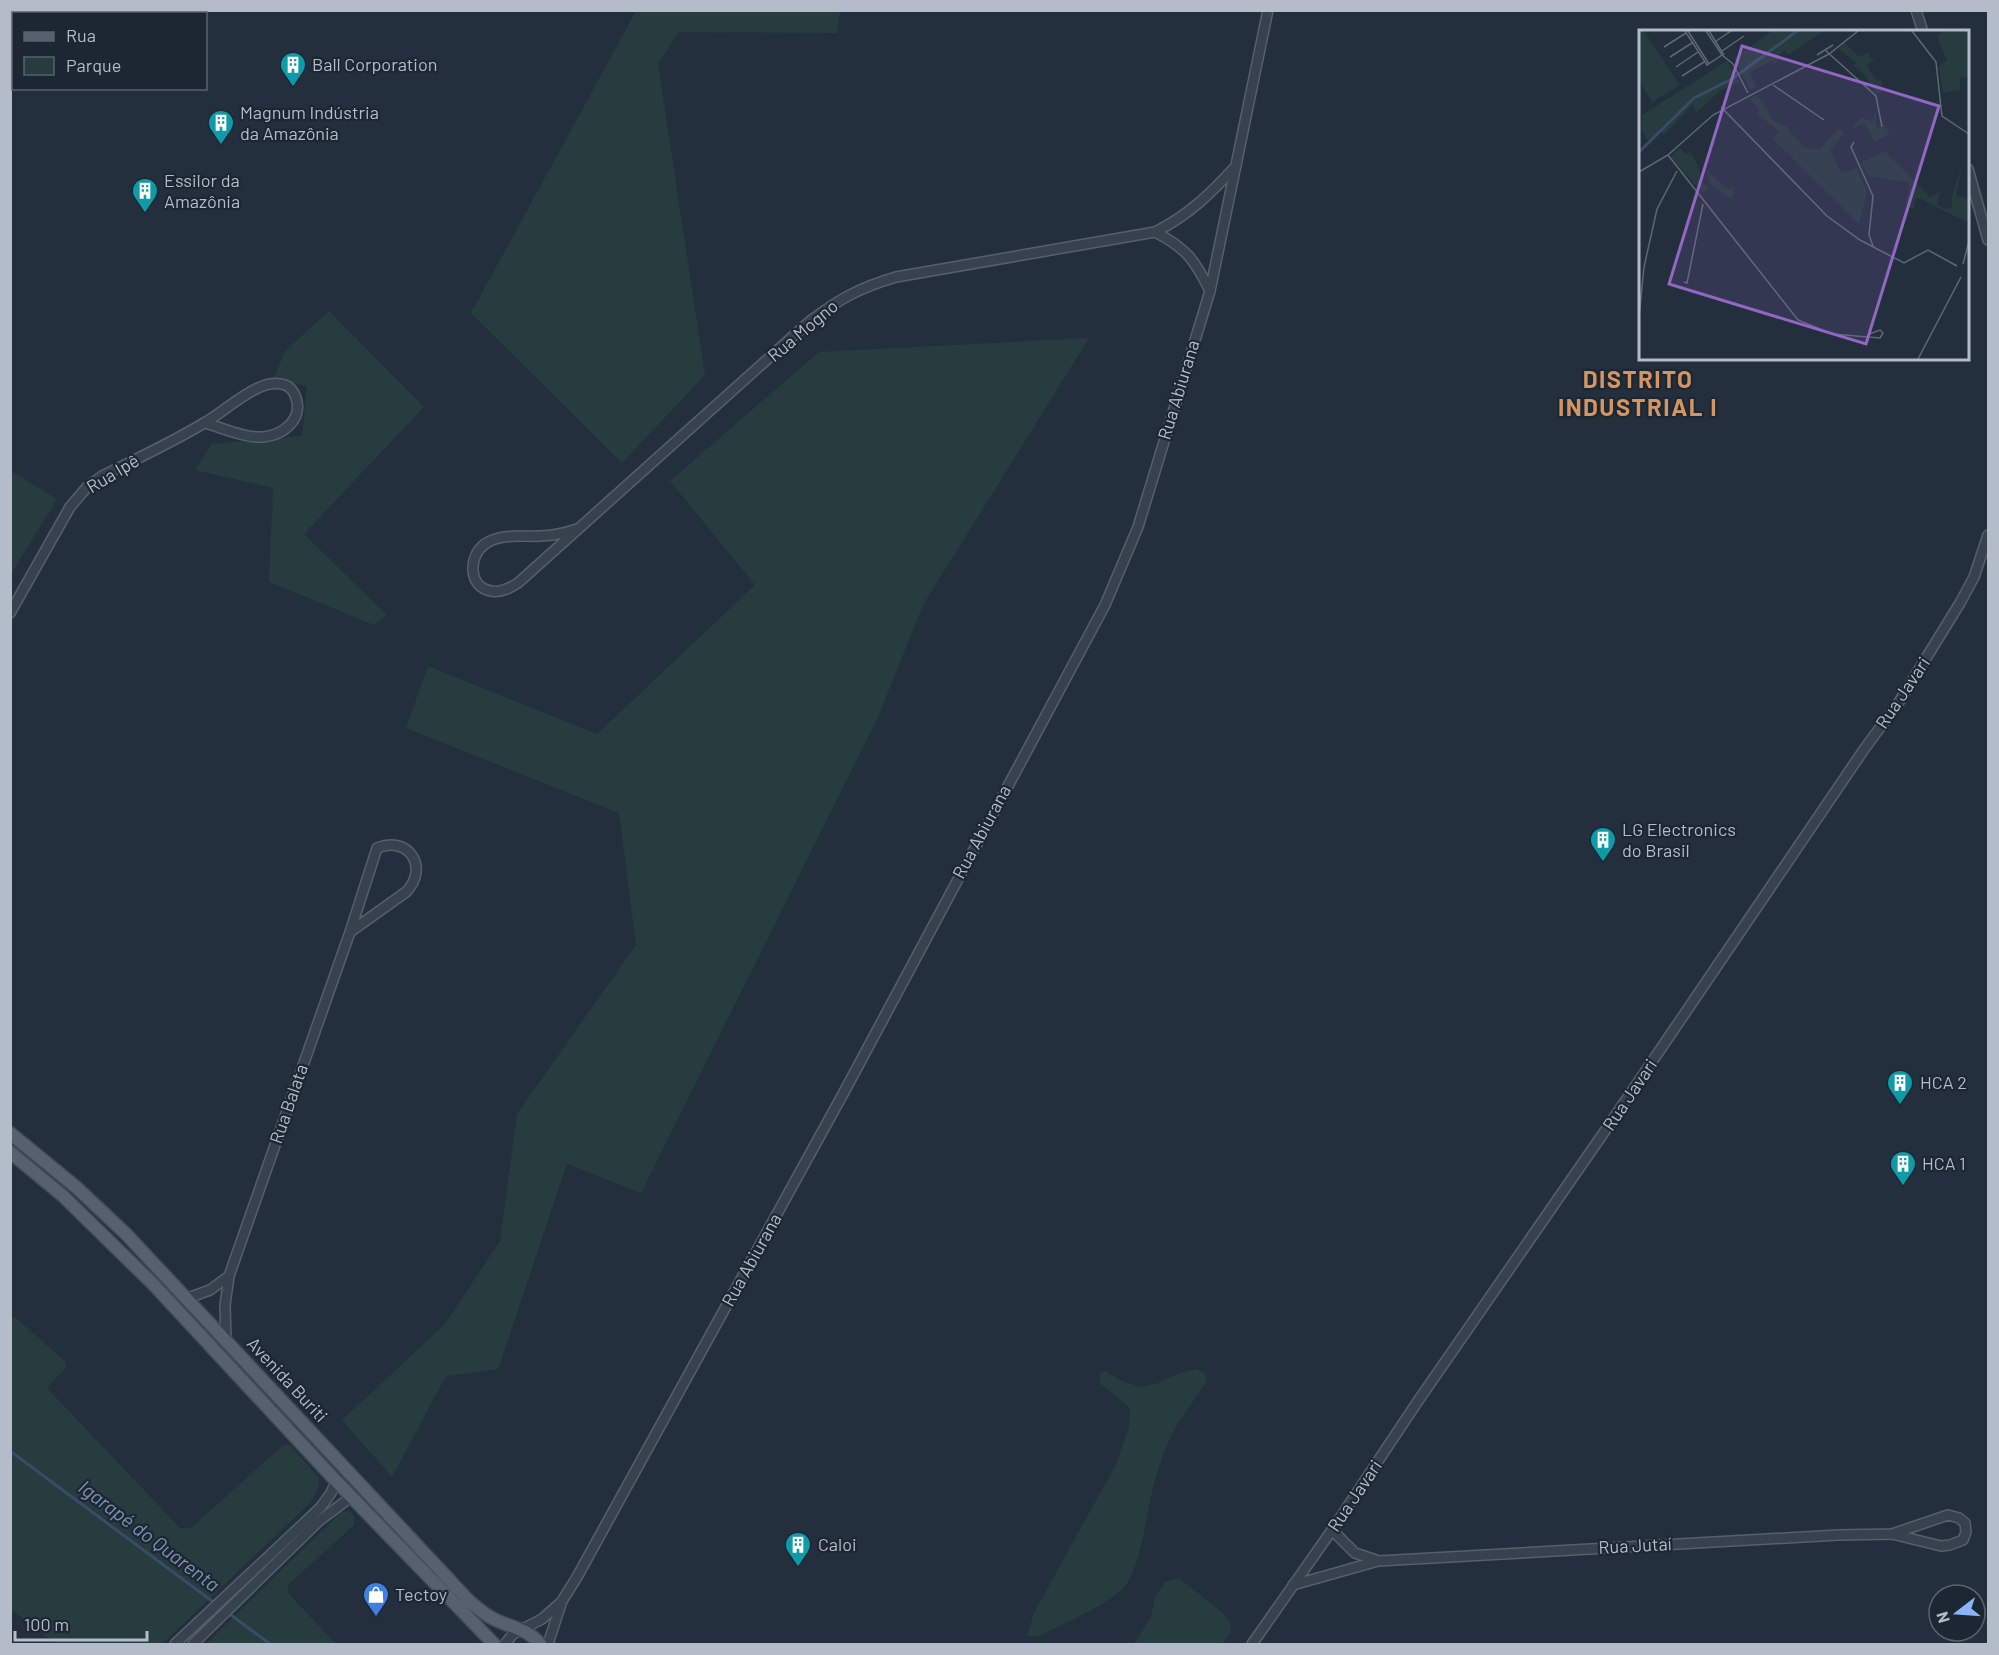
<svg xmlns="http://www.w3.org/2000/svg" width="1999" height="1655" viewBox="0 0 1999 1655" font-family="Barlow,sans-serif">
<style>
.green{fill:#263c3f}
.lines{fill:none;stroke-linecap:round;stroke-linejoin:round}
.stream{stroke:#394c67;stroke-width:3}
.minor-casing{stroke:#565f6c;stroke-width:12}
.major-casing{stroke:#414a57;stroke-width:15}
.minor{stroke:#38414e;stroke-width:9}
.major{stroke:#56606e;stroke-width:12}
.labels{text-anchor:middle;stroke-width:4.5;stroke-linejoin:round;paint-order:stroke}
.poi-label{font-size:18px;fill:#b4bcc9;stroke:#1d2633;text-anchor:start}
.street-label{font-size:18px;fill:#b4bcc9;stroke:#1d2633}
.water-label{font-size:20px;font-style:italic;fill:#7c92b1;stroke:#1d2633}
.district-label{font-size:24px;font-weight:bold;letter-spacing:1.5px;fill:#d59563;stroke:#1d2633}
.inset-river{fill:none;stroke:#394c67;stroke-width:3}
.inset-road{fill:none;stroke:#5e6776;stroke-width:1.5}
.view{fill:#9266c3;fill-opacity:0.15;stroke:#9266c3;stroke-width:3}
.inset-edge{fill:none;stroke:#b4bcc9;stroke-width:3}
</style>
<rect width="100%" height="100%" fill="#242f3e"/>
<g class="green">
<polygon points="636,11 840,11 837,33 679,32 658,64 705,375 622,463 471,313"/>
<polygon points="329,311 424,407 304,534 387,615 374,625 269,582 273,488 195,470 212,444 302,436 307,386 274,378 285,351"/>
<polygon points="1089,338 923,605 878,717 641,1193 567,1164 498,1369 446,1376 392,1477 342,1420 445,1324 500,1241 517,1114 636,945 619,813 406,728 428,666 597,734 755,585 670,481 819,352"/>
<polygon points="11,471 57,499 11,574 10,471"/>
<polygon points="10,1317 15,1317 66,1362 66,1368 48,1386 49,1390 180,1528 191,1528 283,1445 290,1445 319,1478 319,1485 311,1502 162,1644 56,1644 11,1609"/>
<path d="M1195 1369 1205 1373 1207 1380C1198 1395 1188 1408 1179 1422 1169 1437 1163 1456 1157 1473 1147 1501 1143 1566 1124 1587 1108 1605 1061 1625 1037 1637L1027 1636 1034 1613 1115 1466 1129 1428 1130 1408 1101 1384 1099 1374 1105 1371 1122 1381 1140 1387 1159 1383 1177 1374Z"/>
<polygon points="349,1511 354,1516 354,1525 288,1585 288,1593 336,1644 206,1644 341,1512"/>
<polygon points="1179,1578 1225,1615 1230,1623 1231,1631 1222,1644 1131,1644 1136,1641 1151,1617 1155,1598 1165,1582"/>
</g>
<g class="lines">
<polyline class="stream" points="10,1451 270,1644"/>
<defs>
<g id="minor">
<polyline points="1916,10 1923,32"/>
<polyline points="1968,169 1988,240"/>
<path d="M1155 232C1186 248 1195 260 1210 291"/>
<path d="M577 529C565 533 553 536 540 536 522 537 501 533 485 544 468 556 468 587 491 591 501 593 510 588 518 583L810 321C841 298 859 288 896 277L1155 232C1189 215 1210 194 1236 166"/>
<path d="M10 613 70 507 87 487 102 476C136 459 171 443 204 423 222 413 238 397 258 388 266 384 276 382 285 385 291 387 294 392 296 398 303 420 283 435 263 437 244 438 223 428 205 423"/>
<polyline points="188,1298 210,1290 229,1276"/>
<path d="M226 1339 225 1305 229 1276 350 932 377 848C408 835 430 867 406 892L350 932"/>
<polyline points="1332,1530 1355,1553 1376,1560"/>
<polyline points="1293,1585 1378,1561 1838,1535 1892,1534 1948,1515 1959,1518 1965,1523 1966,1532 1963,1540 1950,1545 1941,1546 1892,1534"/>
<polyline points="175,1644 320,1508 331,1493 336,1481"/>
<polyline points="193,1644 319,1521 351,1497"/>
<polyline points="505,1644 513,1634 542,1619 560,1603"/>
<polyline points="548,1644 562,1601 577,1577 843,1094 1105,605 1138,527 1210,291 1268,10"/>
<polyline points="1252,1644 1332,1530 1418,1401 1607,1128 1865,748 1899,702 1960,603 1974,577 1988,535"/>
</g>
<g id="major">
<path d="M10 1133 76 1187 126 1234 470 1602C479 1609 487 1617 498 1621 514 1628 529 1630 540 1644"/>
<polyline points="10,1152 63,1196 153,1284 336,1481 494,1644"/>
</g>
</defs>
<use href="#minor" class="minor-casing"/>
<use href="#major" class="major-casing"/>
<use href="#minor" class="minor"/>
<use href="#major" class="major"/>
</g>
<defs>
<symbol id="building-pin" viewBox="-11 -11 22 30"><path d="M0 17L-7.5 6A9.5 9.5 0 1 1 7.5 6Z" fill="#0f9aa8" stroke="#1d2633"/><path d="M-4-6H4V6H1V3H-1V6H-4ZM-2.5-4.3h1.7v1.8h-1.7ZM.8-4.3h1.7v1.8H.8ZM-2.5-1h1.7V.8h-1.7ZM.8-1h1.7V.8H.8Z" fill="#fff"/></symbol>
<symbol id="shop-pin" viewBox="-11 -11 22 30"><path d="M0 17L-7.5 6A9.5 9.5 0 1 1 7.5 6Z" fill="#3f7fe0" stroke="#1d2633"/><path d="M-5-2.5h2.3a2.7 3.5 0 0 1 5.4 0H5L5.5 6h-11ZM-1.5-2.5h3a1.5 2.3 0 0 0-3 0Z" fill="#fff"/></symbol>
</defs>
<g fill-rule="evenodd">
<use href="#building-pin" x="278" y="50" width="30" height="40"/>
<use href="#building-pin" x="206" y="108" width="30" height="40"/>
<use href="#building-pin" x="130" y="176" width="30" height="40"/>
<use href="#building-pin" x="1588" y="825" width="30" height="40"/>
<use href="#building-pin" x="1885" y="1068" width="30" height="40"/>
<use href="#building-pin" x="1888" y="1149" width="30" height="40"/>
<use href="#building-pin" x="783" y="1530" width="30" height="40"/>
<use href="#shop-pin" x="361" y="1580" width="30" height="40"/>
</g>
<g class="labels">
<g class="poi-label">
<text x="312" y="71">Ball Corporation</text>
<text x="240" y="119">Magnum Indústria<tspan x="240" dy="21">da Amazônia</tspan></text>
<text x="164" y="187">Essilor da<tspan x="164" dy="21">Amazônia</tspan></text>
<text x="1622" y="836">LG Electronics<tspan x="1622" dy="21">do Brasil</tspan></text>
<text x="1920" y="1089">HCA 2</text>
<text x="1922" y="1170">HCA 1</text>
<text x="818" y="1551">Caloi</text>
<text x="395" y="1601">Tectoy</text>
</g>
<g class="street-label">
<text transform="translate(803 331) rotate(-40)" y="6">Rua Mogno</text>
<text transform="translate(1179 390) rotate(-73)" y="6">Rua Abiurana</text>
<text transform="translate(113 474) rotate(-31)" y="6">Rua Ipê</text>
<text transform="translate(1903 693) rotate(-56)" y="6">Rua Javari</text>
<text transform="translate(982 832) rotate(-62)" y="6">Rua Abiurana</text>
<text transform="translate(1630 1095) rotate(-56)" y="6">Rua Javari</text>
<text transform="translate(289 1104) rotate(-71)" y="6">Rua Balata</text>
<text transform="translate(752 1260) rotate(-61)" y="6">Rua Abiurana</text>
<text transform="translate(287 1380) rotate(47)" y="6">Avenida Buriti</text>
<text transform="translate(1355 1496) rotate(-56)" y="6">Rua Javari</text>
<text transform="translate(1635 1546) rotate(-3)" y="6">Rua Jutaí</text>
</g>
<g class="water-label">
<text transform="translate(149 1536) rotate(37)" y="7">Igarapé do Quarenta</text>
</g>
<g class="district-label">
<text x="1638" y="388">DISTRITO<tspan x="1638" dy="28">INDUSTRIAL I</tspan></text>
</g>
</g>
<g transform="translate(1639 30)">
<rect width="330" height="330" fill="#242f3e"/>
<path d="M0 1H5L41 55 13 72 0 50ZM133 1H185L149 25 145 20 136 34 133 31 111 42 117 57 111 60 95 28ZM304 1H330V47L321 48V60L304 63 300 36 308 30 298 7ZM205 12 220 27 230 22 231 29H236L228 36 237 50 242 49 244 60 238 65 225 44 214 35 218 33 200 19ZM88 31 107 63 100 52 81 61 57 83 54 74 25 105 20 101 9 111 2 99 3 85ZM118 65 134 90 148 97 164 117 181 120 199 98 205 103 191 121 203 144 218 138 228 161 220 194 134 109 140 101 119 85 120 79 110 69ZM237 82V96L243 98 245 95 251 104 236 112 225 93 213 100 221 87 232 91ZM41 118 47 124 51 121 59 136 63 152 69 157 63 163 32 127ZM246 121 291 167 301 162 298 174 306 179 313 178V166L323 136 317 165 328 169 330 164V193L277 167 275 179 266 175 271 156 268 152 230 146 222 133ZM67 140 89 159 96 157 93 170 70 152Z" fill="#263c3f"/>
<path class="inset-river" d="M0 122 55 68 93 49 158 1"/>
<path class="inset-road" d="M46 1 68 35 83 25M49 1 70 34M67 1 83 25 94 34 109 63M70 1 85 25M273 1 297 32 303 86 330 104M77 11 92 1M25 17 47 3M186 20 237 66 243 97M83 21 105 6M178 25 194 15M31 27 53 13M37 37 59 22M43 46 65 32M134 55 185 90M82 77 188 186 221 210 265 233 289 220 318 236M215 112 212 117 234 166 230 205 234 216M29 125 159 290 193 304 241 308 244 303 241 300 230 304M0 142 29 125 74 85 190 24 219 1M324 234 330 211M45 252 48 253 64 174M0 287 5 237 18 179 38 141M279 329 322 247"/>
<path class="view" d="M103 16 300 76 227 314 30 254Z"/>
<rect width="330" height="330" class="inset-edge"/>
</g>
<rect width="1999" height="1655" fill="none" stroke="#b4bcc9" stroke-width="24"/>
<rect x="12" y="12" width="195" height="78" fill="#1d2633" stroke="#59626f" stroke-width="1.5"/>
<rect x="24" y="32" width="30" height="9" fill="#56606e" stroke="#59626f" stroke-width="1.5"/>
<text x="66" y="42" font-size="18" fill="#b4bcc9">Rua</text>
<rect x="24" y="57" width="30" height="18" fill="#263c3f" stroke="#59626f" stroke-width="1.5"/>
<text x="66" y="72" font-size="18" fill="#b4bcc9">Parque</text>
<g transform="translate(1957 1613) rotate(253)"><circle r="28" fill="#1d2633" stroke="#59626f" stroke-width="1.5"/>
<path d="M0-4.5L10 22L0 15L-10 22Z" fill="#8ab4f8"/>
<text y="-9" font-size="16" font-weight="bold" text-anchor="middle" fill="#b4bcc9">N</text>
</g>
<path d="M15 1631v9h132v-9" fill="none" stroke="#b4bcc9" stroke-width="3"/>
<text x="24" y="1631" font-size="18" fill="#b4bcc9" stroke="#1d2633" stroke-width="4.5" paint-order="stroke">100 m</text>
</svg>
